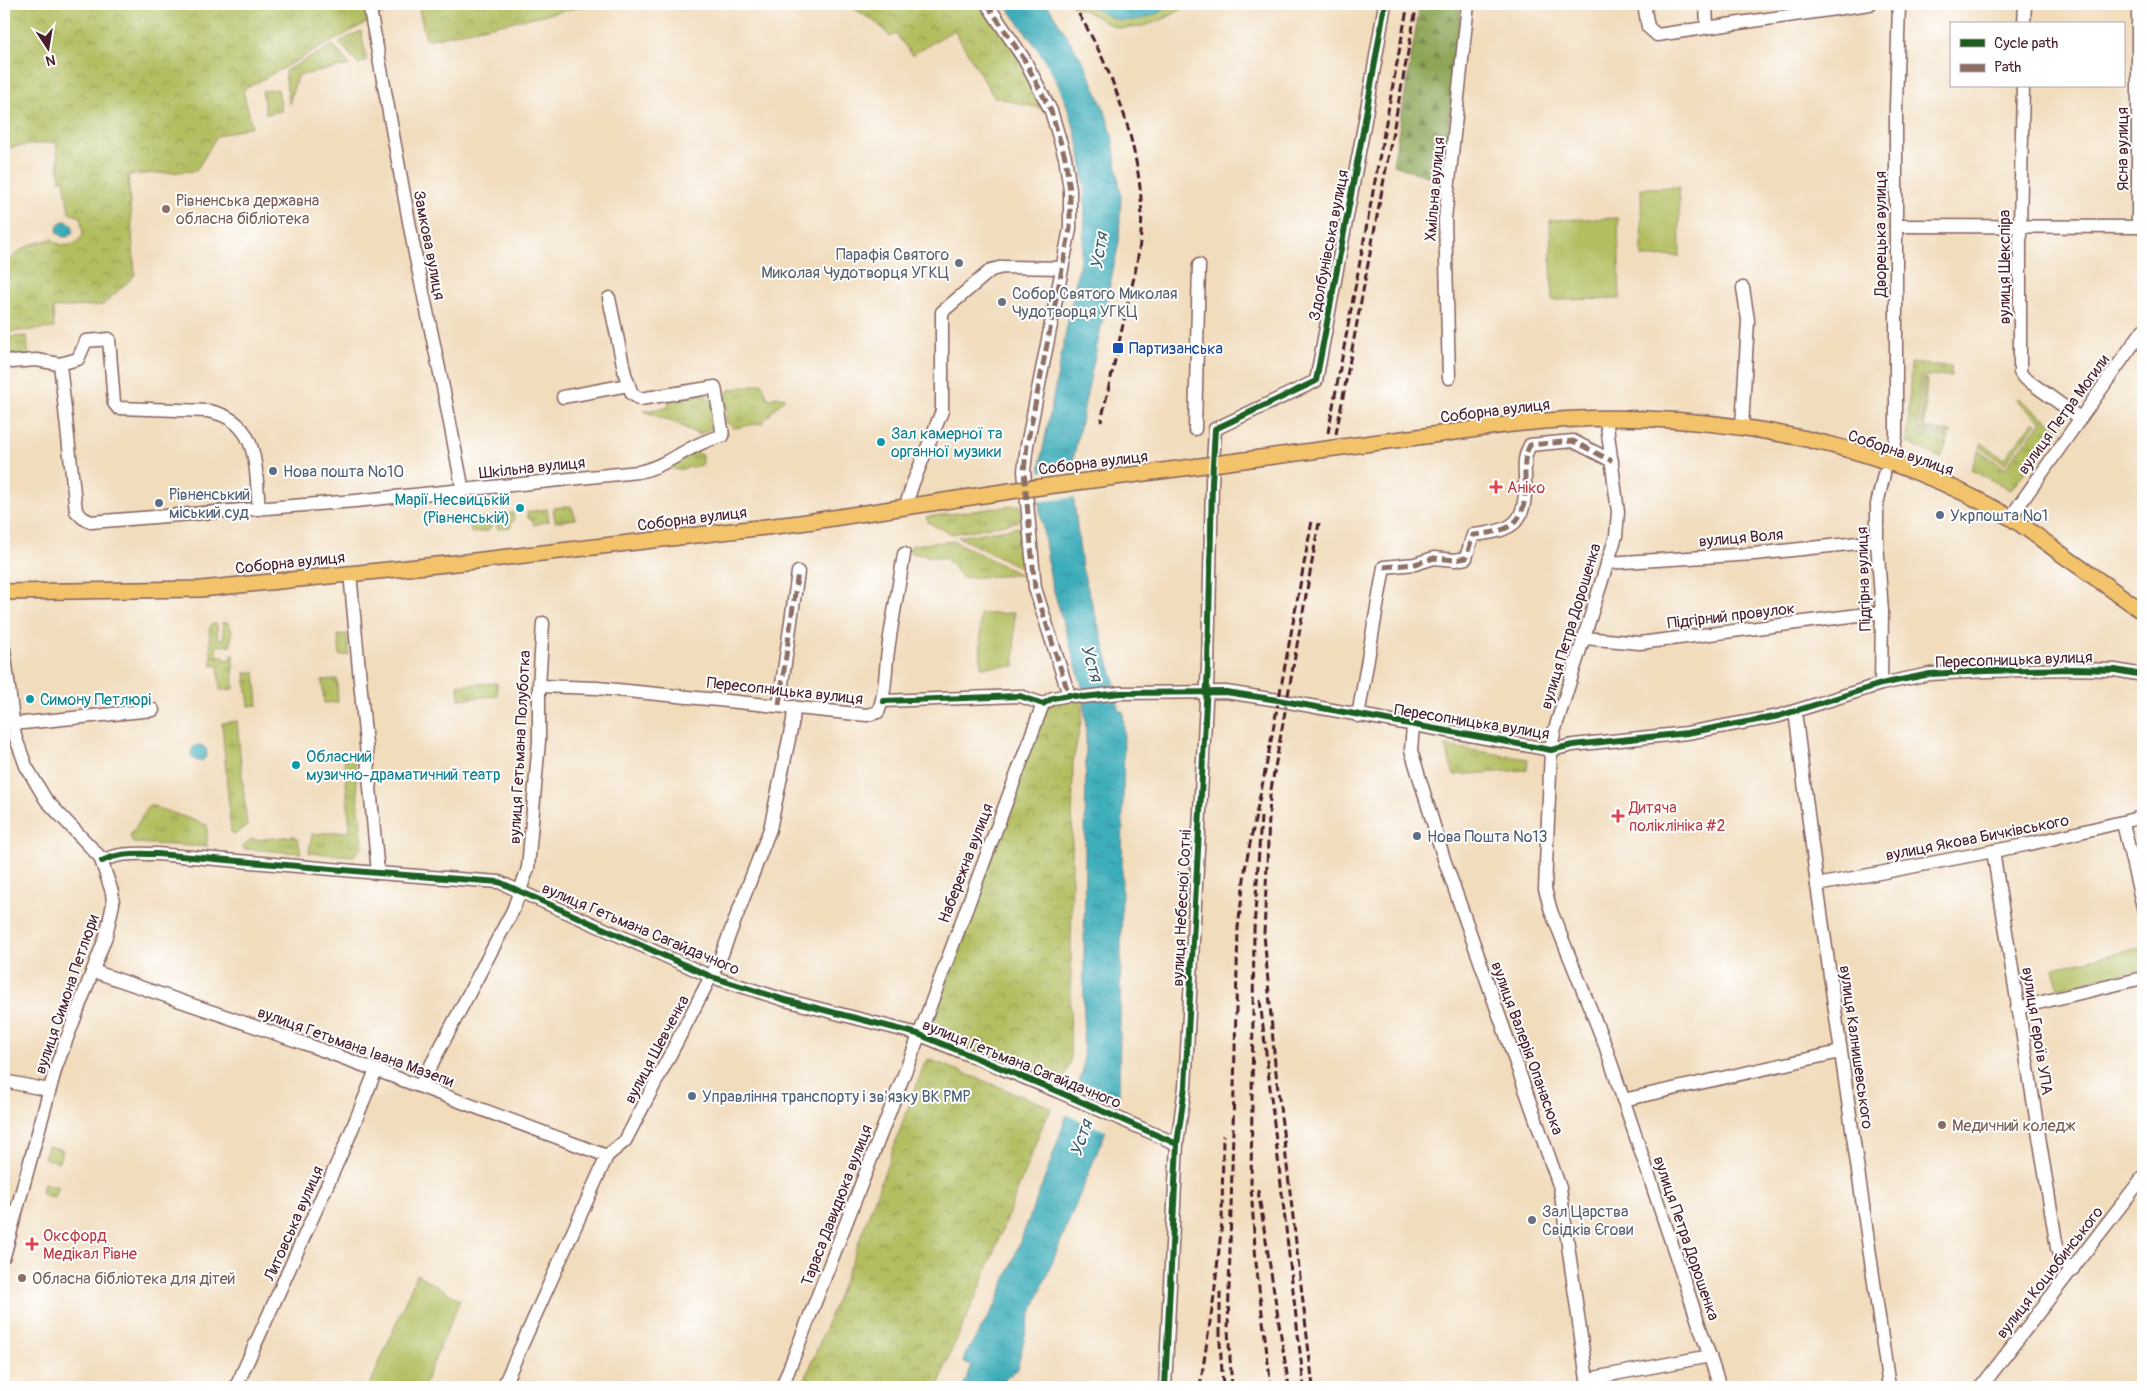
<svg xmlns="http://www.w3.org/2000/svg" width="2147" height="1391" viewBox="0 0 2147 1391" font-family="Pangolin,sans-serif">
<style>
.grass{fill:url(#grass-tufts);stroke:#7e6e46}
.forest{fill:url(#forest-firs);stroke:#6c6240}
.park{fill:url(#park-crowns);stroke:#7e6e46}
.pitch{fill:#b2be60;stroke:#7e6e46}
.water{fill:url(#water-ripples);stroke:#446672}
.pier{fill:#f1dcbc}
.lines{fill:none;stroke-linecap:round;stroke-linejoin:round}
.minor-casing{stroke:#84615e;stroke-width:15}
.major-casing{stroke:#84615e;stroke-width:18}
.minor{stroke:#fff;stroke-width:12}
.major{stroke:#f2c36a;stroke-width:15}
.rail{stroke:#4a1f2b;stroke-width:3;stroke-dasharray:8 4;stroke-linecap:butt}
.major-bridge-casing{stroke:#84615e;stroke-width:18;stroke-linecap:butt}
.major-bridge{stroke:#f2c36a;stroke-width:15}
.quiet{stroke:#8d6e63;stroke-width:5;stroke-dasharray:10 5;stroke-linecap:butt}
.cycleway-casing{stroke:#fff;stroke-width:9}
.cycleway{stroke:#1b5e20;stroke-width:6}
.education-dot{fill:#8d6e63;stroke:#fff;stroke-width:2}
.worship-dot{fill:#6b7280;stroke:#fff;stroke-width:2}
.transit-dot{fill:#1a4fb4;stroke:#fff;stroke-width:2}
.culture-dot{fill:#0f9aa8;stroke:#fff;stroke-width:2}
.service-dot{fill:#5c6f8a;stroke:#fff;stroke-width:2}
.health-dot{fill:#e0444e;stroke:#fff;stroke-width:2}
.labels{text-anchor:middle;stroke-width:4;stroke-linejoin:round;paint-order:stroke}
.street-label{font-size:16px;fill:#4a1f2b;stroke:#fff}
.education-label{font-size:16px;fill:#785e54;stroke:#fff;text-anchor:start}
.worship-label{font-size:16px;fill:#5b616d;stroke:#fff;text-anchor:start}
.transit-label{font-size:16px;fill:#164399;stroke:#fff;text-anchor:start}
.culture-label{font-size:16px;fill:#0d838f;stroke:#fff;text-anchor:start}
.service-label{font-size:16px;fill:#4e5e75;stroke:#fff;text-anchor:start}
.health-label{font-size:16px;fill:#be3a42;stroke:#fff;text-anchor:start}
.water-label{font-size:18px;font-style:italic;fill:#445f6b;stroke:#fff}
</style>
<defs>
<pattern id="grass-tufts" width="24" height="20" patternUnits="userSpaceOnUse" patternTransform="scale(1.25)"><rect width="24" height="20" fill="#b2be60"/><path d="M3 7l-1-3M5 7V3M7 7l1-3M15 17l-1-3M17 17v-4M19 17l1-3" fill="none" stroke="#939a4f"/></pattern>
<pattern id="forest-firs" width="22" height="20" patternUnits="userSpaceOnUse" patternTransform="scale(1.25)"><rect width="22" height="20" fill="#8da556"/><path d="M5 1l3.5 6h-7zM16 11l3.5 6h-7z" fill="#758647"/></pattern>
<pattern id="park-crowns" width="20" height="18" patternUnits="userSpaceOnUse" patternTransform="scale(1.25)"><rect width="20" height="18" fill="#b2be60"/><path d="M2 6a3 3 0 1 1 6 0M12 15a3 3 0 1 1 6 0" fill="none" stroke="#939a4f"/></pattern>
<pattern id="water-ripples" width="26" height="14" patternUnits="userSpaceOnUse" patternTransform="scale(1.25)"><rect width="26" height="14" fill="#3dadba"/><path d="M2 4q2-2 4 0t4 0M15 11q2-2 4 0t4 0" fill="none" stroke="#358c97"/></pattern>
</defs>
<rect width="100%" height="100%" fill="#fff"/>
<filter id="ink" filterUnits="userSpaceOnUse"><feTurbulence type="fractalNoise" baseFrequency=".02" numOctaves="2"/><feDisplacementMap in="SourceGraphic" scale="10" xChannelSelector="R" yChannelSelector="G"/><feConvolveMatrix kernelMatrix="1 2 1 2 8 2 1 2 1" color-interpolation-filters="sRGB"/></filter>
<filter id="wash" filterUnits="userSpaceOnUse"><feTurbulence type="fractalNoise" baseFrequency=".0096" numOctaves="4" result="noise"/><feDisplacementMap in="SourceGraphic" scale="20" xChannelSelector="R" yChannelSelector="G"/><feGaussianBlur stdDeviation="1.12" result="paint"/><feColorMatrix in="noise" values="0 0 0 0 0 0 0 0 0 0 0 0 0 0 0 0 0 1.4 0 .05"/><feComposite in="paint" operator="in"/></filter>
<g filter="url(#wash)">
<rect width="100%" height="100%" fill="#f1dcbc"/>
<g class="grass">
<polygon points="361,31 367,61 358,64 339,42"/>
<polygon points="333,45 350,65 297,76 289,105 285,71"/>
<polygon points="278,89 282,111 266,114 262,91"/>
<polygon points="27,336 29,357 11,358 9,337"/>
<polygon points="1911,363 1951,366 1951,376 1921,376 1917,434 1949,437 1941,458 1907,443"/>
<polygon points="1923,378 1927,379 1924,428 1951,432 1950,435 1920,432"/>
<polygon points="762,383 768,399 776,396 785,398 762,423 734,428 726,422 725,398 729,390"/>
<path d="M703 394C715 399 715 418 710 429L699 435 680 425 644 411 669 407 668 400Z"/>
<polygon points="2018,398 2058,428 2011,490 1971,470 1979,450 2005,468 2042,421 2017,402 2016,400"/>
<polygon points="2034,421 2037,423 2005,464 1980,447 1982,443 2004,459"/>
<polygon points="695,451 702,455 702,465 677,470 669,468 669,464"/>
<polygon points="1020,505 1021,518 1017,522 952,534 929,523 926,517"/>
<polygon points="571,506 573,510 575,519 555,522 553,508"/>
<polygon points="547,509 549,521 534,525 532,520 528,518 527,512"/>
<polygon points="513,513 514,520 511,524 511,527 498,529 494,516"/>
<polygon points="489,517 491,528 488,531 471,533 470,526 473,519"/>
<polygon points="1020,527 1024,569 958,537"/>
<polygon points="954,541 1021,575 962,578 947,559 910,553 912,545"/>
<polygon points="227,622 232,630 231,645 216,646 217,656 224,656 225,660 231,659 231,655 233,655 234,689 220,690 218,665 212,666 209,629 212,624 217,624 218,639 224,639 222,623"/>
<polygon points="347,634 349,655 340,656 338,635"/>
<polygon points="255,672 258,705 249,706 245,673"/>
<polygon points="337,679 338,702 324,703 322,680"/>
<polygon points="497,683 497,696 459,699 458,685"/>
<polygon points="237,721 247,826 234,835 231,832 222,723"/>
<polygon points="1445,746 1528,759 1527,770 1454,775"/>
<polygon points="354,758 363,845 354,856 309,853 312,834 350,831 344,759"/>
<polygon points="148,806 153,806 207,825 207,847 133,843 130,836"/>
<polygon points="294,836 298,840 301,853 244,849 242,846 253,838 255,840"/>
<polygon points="48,1146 63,1150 59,1162 44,1158"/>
<polygon points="44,1183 58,1187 55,1198 41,1194"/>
</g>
<polygon class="forest" points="1420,4 1461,4 1457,58 1442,181 1393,165"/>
<g class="park">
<path d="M4 4H401L243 90 252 126 217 136 196 171 128 175 135 275 103 305 53 308 54 328 8 332 4 272C12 250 31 243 52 239 62 249 75 247 83 235L81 217 69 213 64 180H60L56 142 4 148Z"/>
<polygon points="418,4 595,4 426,40"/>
<polygon points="847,4 987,4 1051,111 994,97 954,30 912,55 896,34 890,37 878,24"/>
<path d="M1072 4H1188C1174 17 1136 33 1116 27 1101 22 1089 10 1074 7Z"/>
<polygon points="1083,697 1082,717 1073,761 1070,1062 1059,1092 918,1034 1043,704"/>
<polygon points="929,1059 1052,1108 1041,1129 980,1288 949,1356 938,1387 802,1387 851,1263 925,1062"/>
</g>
<g class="pitch">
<polygon points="1679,187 1680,256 1642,257 1641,188"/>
<polygon points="1618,218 1620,299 1552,300 1550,220"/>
<polygon points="1014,613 1015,666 981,667 980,614"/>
<polygon points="2140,948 2143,969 2058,988 2054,968"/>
<polygon points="417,1274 460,1300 423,1387 369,1387"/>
</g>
<g class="water">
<path d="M1005 4H1047L1085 65 1105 111 1112 134 1121 196 1119 242 1072 465 1074 501 1082 568 1114 680 1115 692 1120 711 1123 712 1124 730 1119 1099 1029 1319 1017 1370 1006 1378 1002 1387H963L972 1365 963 1362 965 1355 996 1304 1045 1177 1083 1070 1086 735 1084 693 1051 581 1039 504 1041 459 1083 244C1089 189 1081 131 1056 80 1044 55 1021 27 1005 4Z"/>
<path d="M1088 4H1171C1160 16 1131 24 1116 19 1106 16 1096 9 1088 4Z"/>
<circle cx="65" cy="229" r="8"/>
<circle cx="199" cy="753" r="8"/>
</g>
<g class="pier">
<polygon points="1075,467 1076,497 1037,502 1038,472"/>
<polygon points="1077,1081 1121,1100 1108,1132 1065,1114"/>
</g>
</g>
<g filter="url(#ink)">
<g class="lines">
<defs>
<g id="minor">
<polyline points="369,4 415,254 445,397 463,491"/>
<polyline points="987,4 1024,59 1051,111 1065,157 1070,190 1070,229 1027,445 1024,471 1035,588 1069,695"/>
<polyline points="1644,4 1648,27 1657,35 1870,4"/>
<polyline points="1706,4 1707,27"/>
<polyline points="2138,4 2138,227"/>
<polyline points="2024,24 2025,4"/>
<polyline points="2023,86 2020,227 2020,372 2023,377 2080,418"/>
<polyline points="1896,226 2138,227"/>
<path d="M4 359 12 362 36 360 60 364 76 511 83 518 91 522 355 501 638 472C669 466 692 442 723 436L715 387 640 399 632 394 625 374 609 298"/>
<path d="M60 364 78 359 86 341 109 339 114 403 118 408 208 411C260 420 255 467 259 509"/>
<polyline points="1449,378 1445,219 1468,4"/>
<polyline points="563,397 628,385"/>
<polyline points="1606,418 1618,512 1616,536 1554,732 1551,750 1545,889 1551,911 1605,1045 1720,1387"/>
<polyline points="1742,427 1748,320 1743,288"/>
<polyline points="1195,429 1199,265"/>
<polyline points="1888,463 1894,448 1896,435 1896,107 1899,4"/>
<polyline points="906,505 913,483 942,411 942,312 991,270 1003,267 1062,268"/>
<polyline points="2010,518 2143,330"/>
<polyline points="1607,563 1754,554 1877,541"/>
<polyline points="350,573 378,873"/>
<polyline points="1584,638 1640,643 1882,612"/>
<polyline points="4,649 15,736 26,766 46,800 100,857 112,892 113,904 106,936 56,1067 4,1256"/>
<polyline points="1881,684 1882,612 1877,541 1877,504 1884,474"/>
<path d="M539 686 597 688 867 715 878 712C886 695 885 670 888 651 892 619 899 587 904 554"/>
<polyline points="883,701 1020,696 1043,704 1053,698 1069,695 1083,697 1120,693 1226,692 1278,700 1551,750 1573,745 1687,733 1779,716 1881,684 1930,674 1986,671 2074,669 2115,670 2143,675"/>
<polyline points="779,705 798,572"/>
<polyline points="1795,711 1817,885 1889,1387"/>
<path d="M1358 716 1384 567 1415 564 1434 558 1455 560 1466 558 1473 535C1514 531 1527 523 1525 479 1525 465 1523 458 1530 445L1573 441 1612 461"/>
<polyline points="13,724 153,710"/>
<polyline points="1413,726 1411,750 1444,859 1560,1188 1588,1387"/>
<polyline points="2123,823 2143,907"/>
<polyline points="1993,851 2057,1248 2061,1261 2073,1269"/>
<path d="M102 861C120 852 138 854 157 854L378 873 499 882 712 977 785 1000 918 1034 1059 1092 1177 1144"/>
<polyline points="1817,885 2030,844 2143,817"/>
<polyline points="93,971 303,1043 607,1156"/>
<polyline points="2017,1008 2143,978"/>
<polyline points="4,1081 49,1090"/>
<polyline points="420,1086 513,910 528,868 539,741 539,686 543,623"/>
<polyline points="1623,1100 1840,1052"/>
<polyline points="1588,1379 1710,1356"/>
<polyline points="236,1387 348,1139 376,1070"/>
<polyline points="503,1387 607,1156 625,1141 720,959 770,829 793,720 794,707"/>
<polyline points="782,1387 914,1049 1043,704"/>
<polyline points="1165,1387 1177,1144 1185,1087 1208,666 1212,483 1215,429 1316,381 1364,126 1385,4"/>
<polyline points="1981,1387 2143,1177"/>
</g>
<g id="major">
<path d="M1470 430C1648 401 1853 425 2011 518 2028 529 2044 541 2060 553 2088 573 2116 592 2143 612"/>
<polyline points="4,592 201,589 466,562 800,523 1010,491"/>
</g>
</defs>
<use href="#minor" class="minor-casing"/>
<use href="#major" class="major-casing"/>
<use href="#minor" class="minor"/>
<use href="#major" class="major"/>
<g class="rail">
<path d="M1072 4C1112 62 1147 162 1141 233 1139 259 1132 286 1126 311 1118 348 1109 385 1101 422"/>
<polyline points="1328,433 1408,4"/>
<polyline points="1336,434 1417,4"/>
<polyline points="1261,817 1254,930 1251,1186 1256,1263 1271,1387"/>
<polyline points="1260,1000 1304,1387"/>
<polyline points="1258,1190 1289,1387"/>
<polyline points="1220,1292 1220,1342 1223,1387"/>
<polyline points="1200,1387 1214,1296 1222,1222 1223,1135"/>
<polyline points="1232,1387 1228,1330 1238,928 1246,863 1267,762 1312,521"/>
<polyline points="1313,1387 1275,1064 1264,934 1270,795 1319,523"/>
</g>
<defs>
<polyline id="major-bridge" points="1010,491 1470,430"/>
</defs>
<use href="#major-bridge" class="major-bridge-casing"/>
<use href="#major-bridge" class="major-bridge"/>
<g class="quiet">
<polyline points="987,4 1024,59 1051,111 1065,157 1070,190 1070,229 1027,445 1024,471 1035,588 1069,695"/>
<polyline points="4,359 7,360"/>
<path d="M1384 567 1415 564 1434 558 1455 560 1466 558 1473 535C1514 531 1527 523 1525 479 1525 465 1523 458 1530 445L1573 441 1612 461"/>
<polyline points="779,705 798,572"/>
</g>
<defs>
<g id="cycleway">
<polyline points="883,701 1020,696 1043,704 1053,698 1069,695 1083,697 1120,693 1226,692 1278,700 1551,750 1573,745 1687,733 1779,716 1881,684 1930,674 1986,671 2074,669 2115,670 2143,675"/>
<path d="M102 861C120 852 138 854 157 854L378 873 499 882 712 977 785 1000 918 1034 1059 1092 1177 1144"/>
<polyline points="1165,1387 1177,1144 1185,1087 1208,666 1212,483 1215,429 1316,381 1364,126 1385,4"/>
</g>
</defs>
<use href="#cycleway" class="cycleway-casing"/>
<use href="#cycleway" class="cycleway"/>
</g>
</g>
<g class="education-dot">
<circle cx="166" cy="209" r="5"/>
<circle cx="1942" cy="1125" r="5"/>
<circle cx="22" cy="1278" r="5"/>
</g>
<g class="worship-dot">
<circle cx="959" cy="263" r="5"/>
<circle cx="1002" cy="302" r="5"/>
<circle cx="1532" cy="1220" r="5"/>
</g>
<rect class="transit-dot" x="1112" y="342" width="12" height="12" rx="2.5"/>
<g class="culture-dot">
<circle cx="881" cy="442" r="5"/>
<circle cx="520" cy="508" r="5"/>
<circle cx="30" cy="699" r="5"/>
<circle cx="296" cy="765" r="5"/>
</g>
<g class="service-dot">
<circle cx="273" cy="471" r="5"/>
<circle cx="159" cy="503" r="5"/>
<circle cx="1940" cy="515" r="5"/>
<circle cx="1417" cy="836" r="5"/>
<circle cx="692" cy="1096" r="5"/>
</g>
<g class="health-dot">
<path d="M1493.5 479.5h5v5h5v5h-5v5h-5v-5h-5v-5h5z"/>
<path d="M1615.5 808.5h5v5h5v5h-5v5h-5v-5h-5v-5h5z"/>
<path d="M29.5 1236.5h5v5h5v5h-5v5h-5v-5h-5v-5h5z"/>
</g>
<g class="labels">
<g class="street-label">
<text transform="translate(2122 149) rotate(-90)" y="6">Ясна вулиця</text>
<text transform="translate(1434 189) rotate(-85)" y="6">Хмільна вулиця</text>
<text transform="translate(1880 234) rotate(-90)" y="6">Дворецька вулиця</text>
<text transform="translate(430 245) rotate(79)" y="6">Замкова вулиця</text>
<text transform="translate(1328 245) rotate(-79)" y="6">Здолбунівська вулиця</text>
<text transform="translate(2004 267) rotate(-90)" y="6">вулиця Шекспіра</text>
<text transform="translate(1495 410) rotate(-7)" y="6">Соборна вулиця</text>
<text transform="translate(2063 414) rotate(-54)" y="6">вулиця Петра Могили</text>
<text transform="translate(1901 452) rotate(19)" y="6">Соборна вулиця</text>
<text transform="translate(1093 462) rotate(-7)" y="6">Соборна вулиця</text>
<text transform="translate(532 467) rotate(-6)" y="6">Шкільна вулиця</text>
<text transform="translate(692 518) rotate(-7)" y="6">Соборна вулиця</text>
<text transform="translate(1741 537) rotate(-5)" y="6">вулиця Воля</text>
<text transform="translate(290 562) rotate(-6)" y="6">Соборна вулиця</text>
<text transform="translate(1863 579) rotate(-92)" y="6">Підгірна вулиця</text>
<text transform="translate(1731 615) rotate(-7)" y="6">Підгірний провулок</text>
<text transform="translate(1570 626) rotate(-73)" y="6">вулиця Петра Дорошенка</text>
<text transform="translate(2014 659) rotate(-2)" y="6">Пересопницька вулиця</text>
<text transform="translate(785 690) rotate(6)" y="6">Пересопницька вулиця</text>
<text transform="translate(1472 721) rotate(9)" y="6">Пересопницька вулиця</text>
<text transform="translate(519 747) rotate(-87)" y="6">вулиця Гетьмана Полуботка</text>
<text transform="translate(1977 837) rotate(-11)" y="6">вулиця Якова Бичківського</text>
<text transform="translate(965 863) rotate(-69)" y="6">Набережна вулиця</text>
<text transform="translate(1181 908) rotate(-87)" y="6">вулиця Небесної Сотні</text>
<text transform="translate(641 928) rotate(23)" y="6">вулиця Гетьмана Сагайдачного</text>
<text transform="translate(66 994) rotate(-71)" y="6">вулиця Симона Петлюри</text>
<text transform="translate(2038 1031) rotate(81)" y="6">вулиця Героїв УПА</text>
<text transform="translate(356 1046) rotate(20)" y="6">вулиця Гетьмана Івана Мазепи</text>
<text transform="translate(1857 1047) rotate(82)" y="6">вулиця Калнишевського</text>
<text transform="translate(1528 1048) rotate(70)" y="6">вулиця Валерія Опанасюка</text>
<text transform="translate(656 1049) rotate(-62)" y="6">вулиця Шевченка</text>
<text transform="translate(1022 1063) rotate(22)" y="6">вулиця Гетьмана Сагайдачного</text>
<text transform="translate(836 1205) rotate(-69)" y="6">Тараса Давидюка вулиця</text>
<text transform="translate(293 1223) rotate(-66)" y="6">Литовська вулиця</text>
<text transform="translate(1687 1238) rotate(71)" y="6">вулиця Петра Дорошенка</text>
<text transform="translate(2049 1272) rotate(-52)" y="6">вулиця Коцюбинського</text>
</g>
<g class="education-label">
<text x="176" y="206">Рівненська державна<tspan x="176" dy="18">обласна бібліотека</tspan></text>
<text x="1952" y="1131">Медичний коледж</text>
<text x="32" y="1284">Обласна бібліотека для дітей</text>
</g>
<g class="worship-label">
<text x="949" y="260" text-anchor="end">Парафія Святого<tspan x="949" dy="18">Миколая Чудотворця УГКЦ</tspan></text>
<text x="1012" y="299">Собор Святого Миколая<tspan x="1012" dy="18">Чудотворця УГКЦ</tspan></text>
<text x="1542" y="1217">Зал Царства<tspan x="1542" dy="18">Свідків Єгови</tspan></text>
</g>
<g class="transit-label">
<text x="1129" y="354">Партизанська</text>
</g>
<g class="culture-label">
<text x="891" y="439">Зал камерної та<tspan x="891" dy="18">органної музики</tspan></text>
<text x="510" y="505" text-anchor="end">Марії Несвицькій<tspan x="510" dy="18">(Рівненській)</tspan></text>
<text x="40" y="705">Симону Петлюрі</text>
<text x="306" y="762">Обласний<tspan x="306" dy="18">музично-драматичний театр</tspan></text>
</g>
<g class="service-label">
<text x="283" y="477">Нова пошта №10</text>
<text x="169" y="500">Рівненський<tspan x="169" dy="18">міський суд</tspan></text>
<text x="1950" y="521">Укрпошта №1</text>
<text x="1427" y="842">Нова Пошта №13</text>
<text x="702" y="1102">Управління транспорту і зв'язку ВК РМР</text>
</g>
<g class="health-label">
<text x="1507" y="493">Аніко</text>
<text x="1629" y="813">Дитяча<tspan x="1629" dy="18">поліклініка #2</tspan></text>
<text x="43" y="1241">Оксфорд<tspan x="43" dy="18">Медікал Рівне</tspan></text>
</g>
<g class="water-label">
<text transform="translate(1099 251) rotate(-81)" y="6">Устя</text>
<text transform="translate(1092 663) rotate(74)" y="6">Устя</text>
<text transform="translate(1081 1138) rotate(-71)" y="6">Устя</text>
</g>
</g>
<rect width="2147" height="1391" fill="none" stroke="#fff" stroke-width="20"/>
<rect x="1950" y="22" width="175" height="65" fill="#ffffff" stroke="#b7a5aa"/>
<rect x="1960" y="39" width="25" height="8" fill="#1b5e20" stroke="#b7a5aa"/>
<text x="1994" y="48" font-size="15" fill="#4a1f2b">Cycle path</text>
<rect x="1960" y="64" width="25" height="8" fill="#8d6e63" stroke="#b7a5aa"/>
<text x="1994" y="72" font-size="15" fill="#4a1f2b">Path</text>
<g transform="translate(48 48) rotate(168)" stroke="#ffffff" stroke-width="4" paint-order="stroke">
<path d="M0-4L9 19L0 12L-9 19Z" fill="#4a1f2b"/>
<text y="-8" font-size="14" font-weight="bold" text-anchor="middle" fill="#4a1f2b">N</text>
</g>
</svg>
